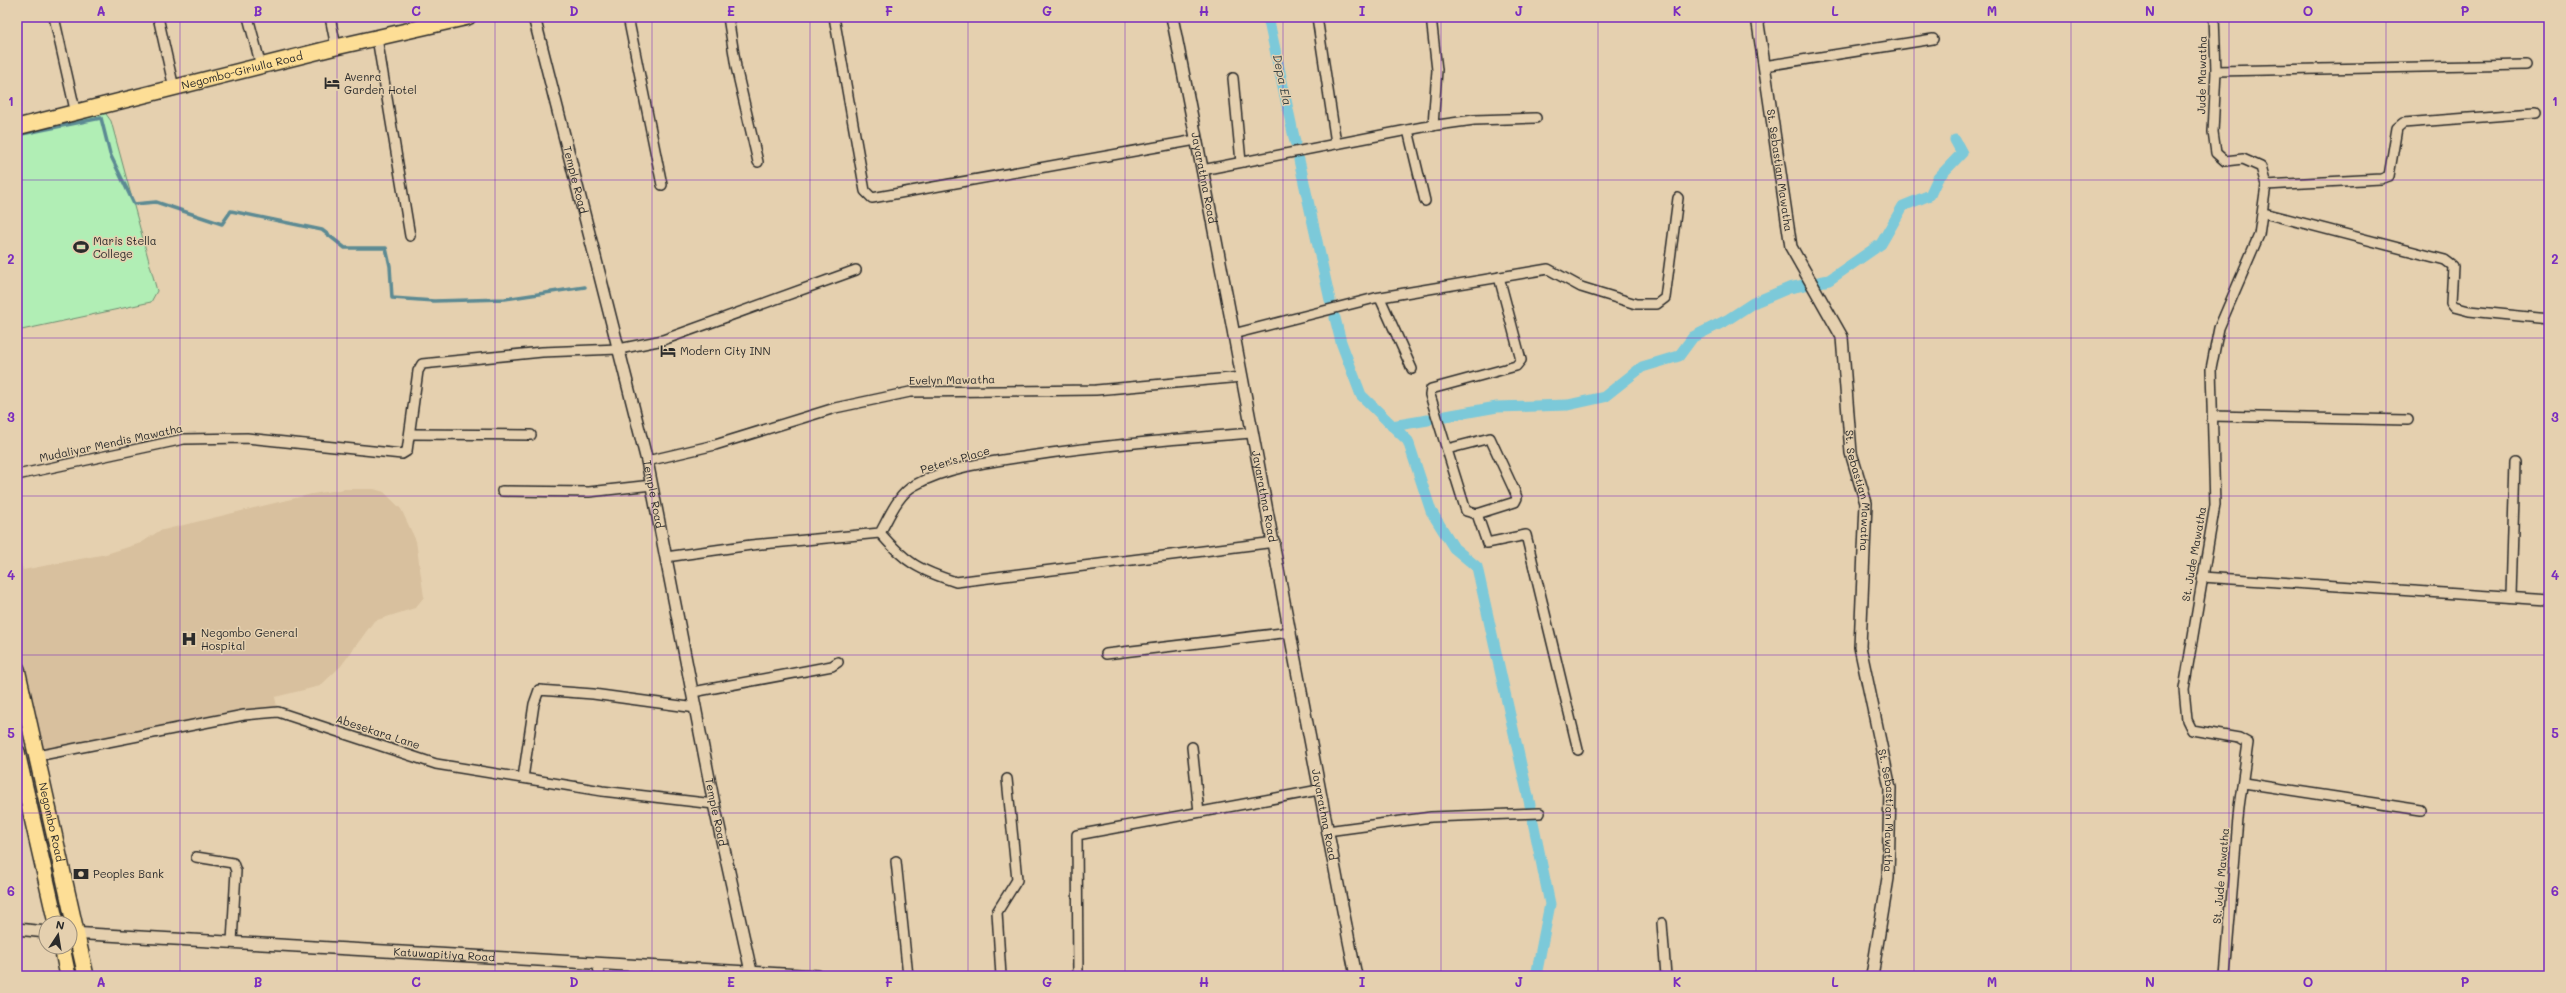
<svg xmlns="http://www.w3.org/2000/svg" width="2566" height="993" viewBox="0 0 2566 993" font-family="Mali,sans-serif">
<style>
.built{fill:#d8c09e}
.pitch{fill:#b1eeb5;stroke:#6e8c70}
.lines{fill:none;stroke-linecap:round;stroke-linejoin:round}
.stream{stroke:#5b8a93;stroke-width:3.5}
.canal{stroke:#7bc9d9;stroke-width:11}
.minor-casing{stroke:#2b2b2b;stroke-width:12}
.tertiary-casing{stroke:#2b2b2b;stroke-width:14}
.primary-casing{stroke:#2b2b2b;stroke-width:18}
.trunk-casing{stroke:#2b2b2b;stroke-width:18}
.minor{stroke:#e5d0af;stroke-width:9}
.tertiary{stroke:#e5d0af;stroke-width:11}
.primary{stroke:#fdde96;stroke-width:15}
.trunk{stroke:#fdde96;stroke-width:15}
.grid{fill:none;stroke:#7b2cbf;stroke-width:1;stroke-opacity:0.55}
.labels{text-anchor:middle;stroke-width:3;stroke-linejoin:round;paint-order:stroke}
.street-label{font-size:11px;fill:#2b2b2b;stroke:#e5d0af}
.poi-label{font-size:11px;fill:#2b2b2b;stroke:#e5d0af;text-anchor:start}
.water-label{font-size:12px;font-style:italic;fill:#374345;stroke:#e5d0af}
.neatline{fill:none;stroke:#7b2cbf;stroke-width:1.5}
.grid-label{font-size:13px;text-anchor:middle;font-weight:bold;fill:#7b2cbf}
</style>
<rect width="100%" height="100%" fill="#e5d0af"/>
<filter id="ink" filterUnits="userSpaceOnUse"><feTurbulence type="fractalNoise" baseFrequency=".025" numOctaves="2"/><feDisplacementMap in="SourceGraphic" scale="8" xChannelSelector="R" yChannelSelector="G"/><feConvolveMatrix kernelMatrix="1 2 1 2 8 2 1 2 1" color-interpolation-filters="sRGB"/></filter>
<g filter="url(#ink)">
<polygon class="built" points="345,489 374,489 384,492 401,509 416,541 424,597 415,608 374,621 341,666 320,686 275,697 278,712 37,756 17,669 17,547 23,570 106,554 141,543 159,531 312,494"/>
<polygon class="pitch" points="101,107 111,121 157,291 151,302 17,331 17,127"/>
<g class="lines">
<polyline class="stream" points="17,135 101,118 110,154 134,204 156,202 222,224 231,211 322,230 345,248 386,248 390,266 392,298 434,301 505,299 585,287"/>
<g class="canal">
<polyline points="1268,17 1295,142"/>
<polyline points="1299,160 1330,300"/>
<polyline points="1335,318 1341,342 1361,395 1408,441 1431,511 1454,548 1477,567 1530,805"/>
<polyline points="1446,416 1497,407 1568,405 1604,397 1642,367 1679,356 1693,337 1727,320 1753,303 1789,288 1829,280 1881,244 1903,206 1930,195 1938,178 1962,153 1955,140"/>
<polyline points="1392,426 1428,420"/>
<polyline points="1533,822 1550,904 1536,976"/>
</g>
<defs>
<g id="minor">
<polyline points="54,17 76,114"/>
<polyline points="158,17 174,88"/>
<polyline points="248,17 261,66"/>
<polyline points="330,17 336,47"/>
<polyline points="628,17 662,185"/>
<polyline points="728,17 736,67 758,162"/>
<polyline points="834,17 865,191 872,198 1196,140"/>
<polyline points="1317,17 1336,143"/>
<polyline points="1431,17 1437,70 1433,126"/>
<polyline points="2214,17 2216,71 2213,132 2216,153 2225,161 2243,159 2261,167 2266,185 2259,235 2219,328 2211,369 2215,505 2184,689 2187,720 2192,730 2239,738 2248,743 2239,807 2225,976"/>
<polyline points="377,38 410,236"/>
<polyline points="1764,66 1933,39"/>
<polyline points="2216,71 2526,65"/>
<polyline points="1233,78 1241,162"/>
<polyline points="1408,130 1425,201"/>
<polyline points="1202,170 1423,127 1474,120 1536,118"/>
<polyline points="2266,185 2381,179 2389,176 2397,128 2403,123 2535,113"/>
<polyline points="2264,213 2445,260 2453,266 2451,303 2454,307 2469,311 2549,319"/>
<polyline points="1380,298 1412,369"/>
<polyline points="1233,334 1375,298 1548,269 1581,287 1636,304 1657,304 1665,298 1678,198"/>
<polyline points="2212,416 2408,420"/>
<polyline points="410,434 531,435"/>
<polyline points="1447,449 1490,438 1515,492 1517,498 1515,502 1477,514 1466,511 1430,395 1431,389 1516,366 1521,360 1499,277"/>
<polyline points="647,461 715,445 835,408 910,392 1096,390 1242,377"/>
<polyline points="17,475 184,439 247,438 402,454 407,451 418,371 422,364 542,352 619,349 663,340 856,270"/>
<polyline points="502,491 589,492 652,485"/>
<polyline points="1477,514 1487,543 1526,535 1578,750"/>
<path d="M880 533C906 563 919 570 956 582L1275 542"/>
<path d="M666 557 751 545 880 533C889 517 898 494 915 485 946 467 994 461 1029 456 1103 445 1177 439 1251 433"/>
<polyline points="2202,577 2549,600"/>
<polyline points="2511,596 2515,463"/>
<polyline points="1106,654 1291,632"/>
<polyline points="693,692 832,666 838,662"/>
<polyline points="1192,747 1199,812"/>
<polyline points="37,756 244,715 278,712 436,764 602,791 714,804"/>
<polyline points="523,778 534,704 539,690 593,694 696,708"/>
<polyline points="2244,783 2421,810"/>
<polyline points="1327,831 1431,817 1540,813"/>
<polyline points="196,857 233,863 236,871 232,942"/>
<polyline points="896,861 908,976"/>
<polyline points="1662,923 1666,976"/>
<polyline points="597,963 600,976"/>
<polyline points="1001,976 997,912 1017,880 1007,779"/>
<polyline points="1078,976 1077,835 1319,790"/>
</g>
<g id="tertiary">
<path id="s1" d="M534 17 647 461 714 804 752 976"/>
<path id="s2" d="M1172 17C1237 336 1292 657 1356 976"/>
<path id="s3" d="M1757 17 1791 247 1842 337 1851 453 1866 503 1860 647 1890 788 1888 878 1872 976"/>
<polyline points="17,929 46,932"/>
<path id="s4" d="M71 933 818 976"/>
</g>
<g id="primary">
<path id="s5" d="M17 127 336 47 468 17"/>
</g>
<g id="trunk">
<path id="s6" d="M17 669 86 976"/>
<polyline points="17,752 56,923"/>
<polyline points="62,947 68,976"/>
</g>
</defs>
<use href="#minor" class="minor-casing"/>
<use href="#tertiary" class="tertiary-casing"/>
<use href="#primary" class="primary-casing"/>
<use href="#trunk" class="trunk-casing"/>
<use href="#minor" class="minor"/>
<use href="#tertiary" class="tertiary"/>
<use href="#primary" class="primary"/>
<use href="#trunk" class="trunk"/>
</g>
</g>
<path class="grid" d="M180 17V976M337 17V976M495 17V976M652 17V976M810 17V976M968 17V976M1125 17V976M1283 17V976M1441 17V976M1598 17V976M1756 17V976M1914 17V976M2071 17V976M2229 17V976M2386 17V976M17 180H2549M17 338H2549M17 496H2549M17 655H2549M17 813H2549"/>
<defs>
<symbol id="hotel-bare" viewBox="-9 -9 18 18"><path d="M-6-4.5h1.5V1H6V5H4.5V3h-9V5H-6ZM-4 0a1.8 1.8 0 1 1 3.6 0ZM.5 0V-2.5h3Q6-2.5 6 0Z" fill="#2b2b2b" stroke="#e5d0af" stroke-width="2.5" paint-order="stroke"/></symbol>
<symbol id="stadium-bare" viewBox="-9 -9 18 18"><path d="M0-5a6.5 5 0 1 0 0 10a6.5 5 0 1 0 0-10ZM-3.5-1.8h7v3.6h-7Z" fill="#2b2b2b" stroke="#e5d0af" stroke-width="2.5" paint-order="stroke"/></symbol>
<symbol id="hospital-bare" viewBox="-9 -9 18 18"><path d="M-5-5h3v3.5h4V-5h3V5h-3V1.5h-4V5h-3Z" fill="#2b2b2b" stroke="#e5d0af" stroke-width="2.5" paint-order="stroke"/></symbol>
<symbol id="bank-bare" viewBox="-9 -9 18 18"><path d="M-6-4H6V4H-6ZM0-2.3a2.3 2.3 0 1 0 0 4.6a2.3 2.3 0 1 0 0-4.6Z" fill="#2b2b2b" stroke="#e5d0af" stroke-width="2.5" paint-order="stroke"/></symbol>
</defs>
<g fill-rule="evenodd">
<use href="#hotel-bare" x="321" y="72" width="22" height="22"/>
<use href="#stadium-bare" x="70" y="236" width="22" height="22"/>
<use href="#hotel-bare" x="657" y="340" width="22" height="22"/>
<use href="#hospital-bare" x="178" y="628" width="22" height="22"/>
<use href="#bank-bare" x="70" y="863" width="22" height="22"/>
</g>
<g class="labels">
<g class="street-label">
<text dy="4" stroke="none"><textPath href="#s5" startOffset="232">Negombo-Giriulla Road</textPath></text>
<text transform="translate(2202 75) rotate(-89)" y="4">Jude Mawatha</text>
<text dy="4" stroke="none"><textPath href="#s3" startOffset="155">St. Sebastian Mawatha</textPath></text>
<text dy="4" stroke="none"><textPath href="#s2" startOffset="164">Jayarathna Road</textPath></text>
<text dy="4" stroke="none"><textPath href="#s1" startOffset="168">Temple Road</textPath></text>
<text transform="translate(952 380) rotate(-1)" y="4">Evelyn Mawatha</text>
<text transform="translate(111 443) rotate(-12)" y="4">Mudaliyar Mendis Mawatha</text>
<text transform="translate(955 460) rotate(-16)" y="4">Peter's Place</text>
<text dy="4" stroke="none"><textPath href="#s3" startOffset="491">St. Sebastian Mawatha</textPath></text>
<text dy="4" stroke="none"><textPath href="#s1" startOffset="492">Temple Road</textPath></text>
<text dy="4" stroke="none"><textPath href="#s2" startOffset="488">Jayarathna Road</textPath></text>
<text transform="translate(2194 554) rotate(-80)" y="4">St. Jude Mawatha</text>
<text transform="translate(378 732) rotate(18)" y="4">Abesekara Lane</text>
<text dy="4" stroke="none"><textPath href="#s3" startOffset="815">St. Sebastian Mawatha</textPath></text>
<text dy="4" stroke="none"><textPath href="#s1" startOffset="816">Temple Road</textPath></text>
<text dy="4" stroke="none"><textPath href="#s2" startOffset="812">Jayarathna Road</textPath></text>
<text dy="4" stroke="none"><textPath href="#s6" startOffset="157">Negombo Road</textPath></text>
<text transform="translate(2221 876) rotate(-85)" y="4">St. Jude Mawatha</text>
<text dy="4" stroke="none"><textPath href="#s4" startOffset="374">Katuwapitiya Road</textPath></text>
</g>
<g class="poi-label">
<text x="344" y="81">Avenra<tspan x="344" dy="13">Garden Hotel</tspan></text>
<text x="93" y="245">Maris Stella<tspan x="93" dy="13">College</tspan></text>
<text x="680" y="355">Modern City INN</text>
<text x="201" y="637">Negombo General<tspan x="201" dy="13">Hospital</tspan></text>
<text x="93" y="878">Peoples Bank</text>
</g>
<g class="water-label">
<text transform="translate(1282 80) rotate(78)" y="4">Depa Ela</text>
</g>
</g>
<rect width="2566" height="993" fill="none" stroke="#e5d0af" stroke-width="44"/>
<g transform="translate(58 935) rotate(12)"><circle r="19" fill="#e5d0af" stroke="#9b8e7a"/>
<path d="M0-3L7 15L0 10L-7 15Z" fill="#2b2b2b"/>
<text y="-6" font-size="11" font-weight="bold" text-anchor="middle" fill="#2b2b2b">N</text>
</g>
<rect x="22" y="22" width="2522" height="949" class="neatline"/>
<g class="grid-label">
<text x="101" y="16">A</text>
<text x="258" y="16">B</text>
<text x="416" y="16">C</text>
<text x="574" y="16">D</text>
<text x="731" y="16">E</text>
<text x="889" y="16">F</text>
<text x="1047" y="16">G</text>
<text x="1204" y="16">H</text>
<text x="1362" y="16">I</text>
<text x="1519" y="16">J</text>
<text x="1677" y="16">K</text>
<text x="1835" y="16">L</text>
<text x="1992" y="16">M</text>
<text x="2150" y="16">N</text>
<text x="2308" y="16">O</text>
<text x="2465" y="16">P</text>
<text x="11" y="106">1</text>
<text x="2555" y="106">1</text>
<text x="11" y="264">2</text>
<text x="2555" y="264">2</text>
<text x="11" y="422">3</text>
<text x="2555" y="422">3</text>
<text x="11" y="580">4</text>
<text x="2555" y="580">4</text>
<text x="11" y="738">5</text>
<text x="2555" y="738">5</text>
<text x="11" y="896">6</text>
<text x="2555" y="896">6</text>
<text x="101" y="987">A</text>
<text x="258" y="987">B</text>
<text x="416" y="987">C</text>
<text x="574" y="987">D</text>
<text x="731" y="987">E</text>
<text x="889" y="987">F</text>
<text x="1047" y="987">G</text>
<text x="1204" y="987">H</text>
<text x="1362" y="987">I</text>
<text x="1519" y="987">J</text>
<text x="1677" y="987">K</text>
<text x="1835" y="987">L</text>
<text x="1992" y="987">M</text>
<text x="2150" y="987">N</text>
<text x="2308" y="987">O</text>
<text x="2465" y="987">P</text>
</g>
</svg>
